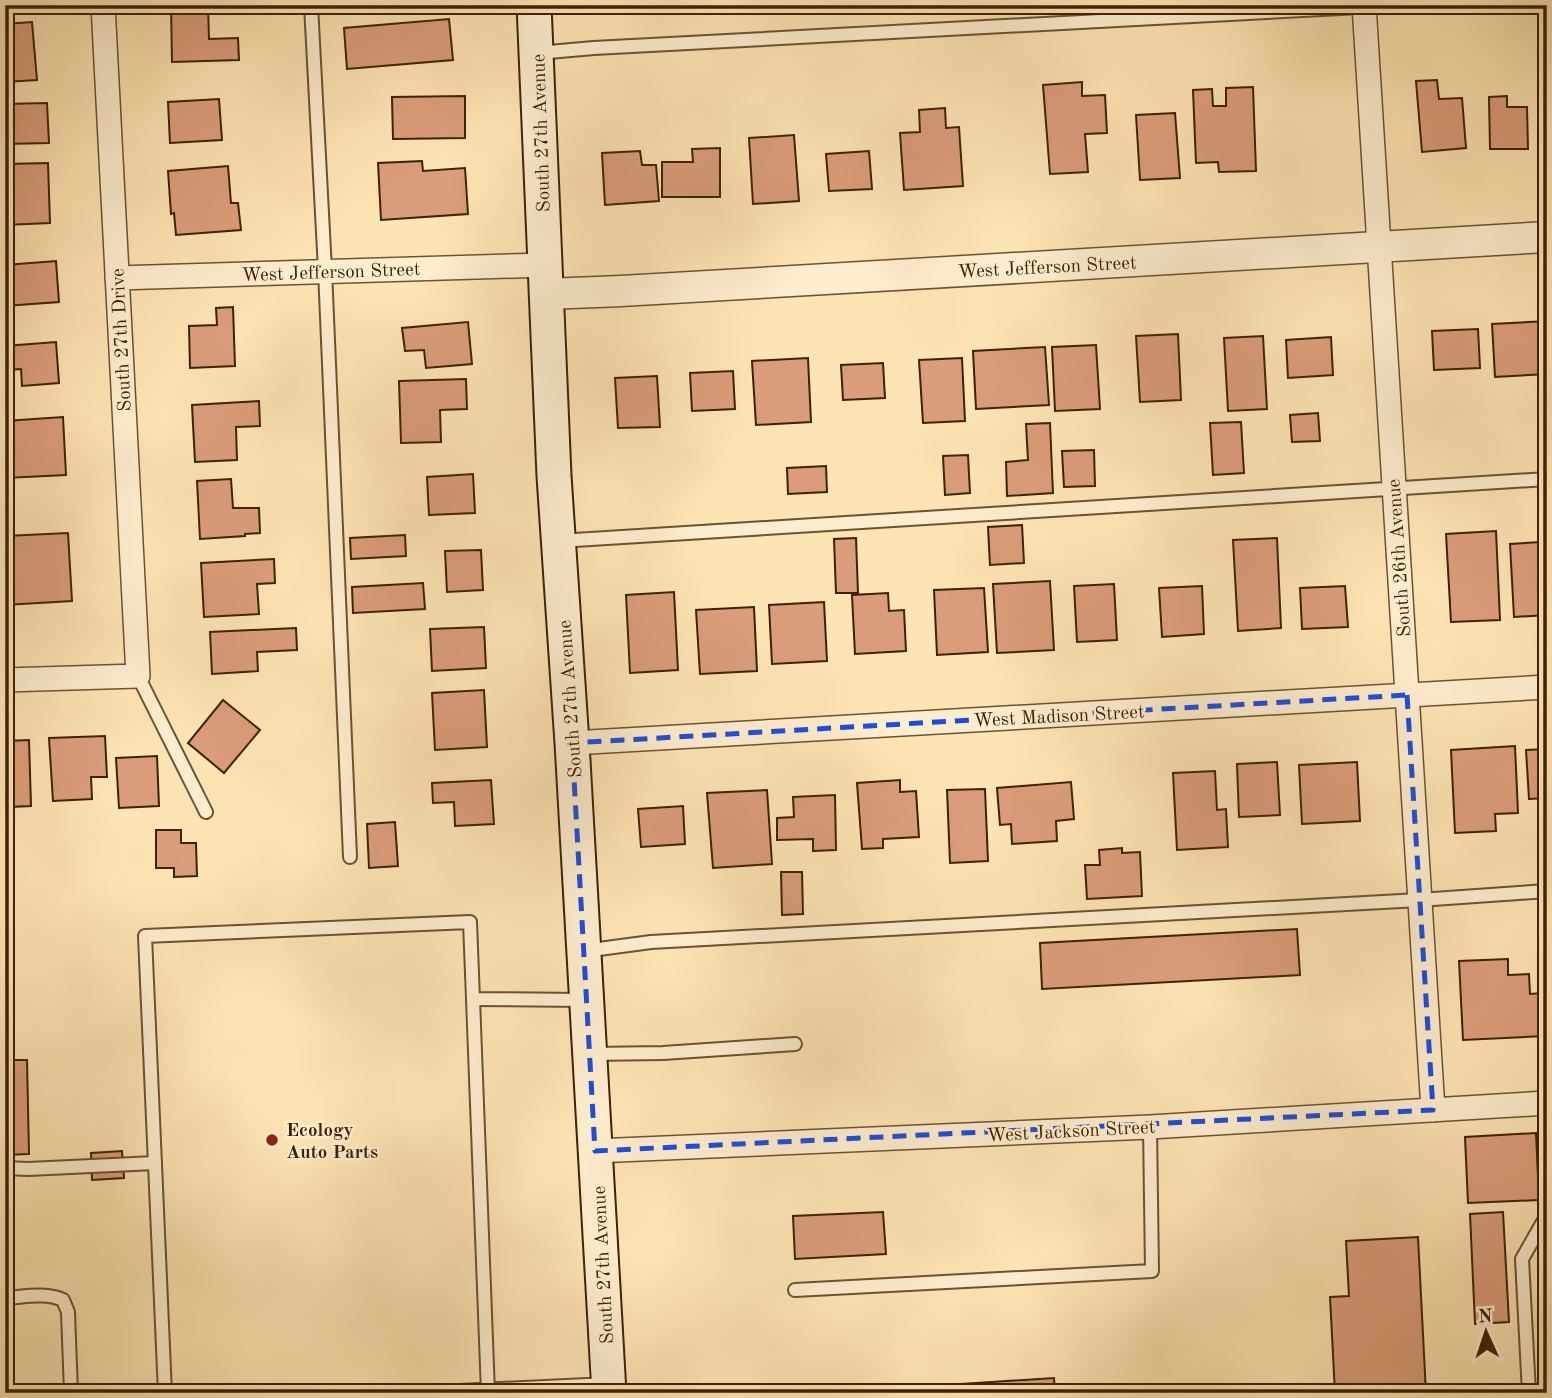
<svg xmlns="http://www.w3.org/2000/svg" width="1552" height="1398" viewBox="0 0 1552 1398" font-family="'Old Standard TT',serif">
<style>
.building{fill:#db9d79;stroke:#3c2106;stroke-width:2}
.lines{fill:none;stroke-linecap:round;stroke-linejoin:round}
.service-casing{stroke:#6c5231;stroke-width:16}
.minor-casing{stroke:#6c5231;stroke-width:26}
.tertiary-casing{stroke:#6c5231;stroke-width:33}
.secondary-casing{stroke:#3c2106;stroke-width:37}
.service{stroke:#feedce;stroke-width:12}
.minor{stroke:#feedce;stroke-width:23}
.tertiary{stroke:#feedce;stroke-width:30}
.secondary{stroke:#feedce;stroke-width:33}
.marked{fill:none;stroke:#1d4ed8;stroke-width:5;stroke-dasharray:14 9;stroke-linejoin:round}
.poi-dot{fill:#8f2418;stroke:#feedce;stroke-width:2.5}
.labels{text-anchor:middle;stroke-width:5;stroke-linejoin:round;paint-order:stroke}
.street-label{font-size:19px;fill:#3c2106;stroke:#feedce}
.poi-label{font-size:19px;font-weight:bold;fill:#3c2106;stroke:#feedce;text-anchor:start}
</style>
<rect width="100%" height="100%" fill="#fde4b3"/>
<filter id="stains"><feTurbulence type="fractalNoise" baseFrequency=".00286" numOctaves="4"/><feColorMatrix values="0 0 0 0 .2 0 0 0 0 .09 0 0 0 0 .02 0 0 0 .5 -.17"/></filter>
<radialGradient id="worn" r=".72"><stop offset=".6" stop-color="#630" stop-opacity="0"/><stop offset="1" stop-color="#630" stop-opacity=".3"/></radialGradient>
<g class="building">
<polygon points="208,5 209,39 238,38 239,60 172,62 171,6"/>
<polygon points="449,19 453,60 347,69 344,28"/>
<polygon points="32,22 37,80 5,82 5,24"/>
<polygon points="1437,80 1439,99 1462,98 1466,148 1422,152 1416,81"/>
<polygon points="1082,82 1082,96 1105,95 1107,133 1085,134 1088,172 1050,174 1043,85"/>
<polygon points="1253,87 1256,171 1219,172 1218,162 1196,163 1193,90 1212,89 1213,106 1226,106 1226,88"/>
<polygon points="465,96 465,138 393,139 392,97"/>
<polygon points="1507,96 1507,107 1527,107 1528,149 1490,149 1489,97"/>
<polygon points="219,99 222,140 170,143 168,102"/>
<polygon points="47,103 49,143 5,144 5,104"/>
<polygon points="945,108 946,128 959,127 963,186 904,190 900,133 920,132 919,110"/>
<polygon points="1175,113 1180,178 1140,180 1136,115"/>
<polygon points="794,135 799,201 753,204 749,138"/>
<polygon points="720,148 720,197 662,197 662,162 693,162 692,149"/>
<polygon points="640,151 642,165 656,165 659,201 605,205 602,153"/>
<polygon points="869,151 872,189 829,191 826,154"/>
<polygon points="422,161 423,171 465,168 468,214 381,220 378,163"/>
<polygon points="48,163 50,223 5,225 5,164"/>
<polygon points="228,166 231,203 238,203 241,230 176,235 174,213 171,214 168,171"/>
<polygon points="56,261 59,302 5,306 5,265"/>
<polygon points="233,307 235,366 190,368 189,326 217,325 216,308"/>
<polygon points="1547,321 1547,374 1495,377 1492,324"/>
<polygon points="468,322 472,364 426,368 424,350 405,351 402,328"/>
<polygon points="1478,329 1480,368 1434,370 1432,331"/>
<polygon points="1178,334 1181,400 1140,402 1136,336"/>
<polygon points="1263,336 1267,409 1228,411 1224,338"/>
<polygon points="1331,337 1333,375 1288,378 1286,340"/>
<polygon points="56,342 59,383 22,386 21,369 5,370 5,346"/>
<polygon points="1096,345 1100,409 1055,411 1052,347"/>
<polygon points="1045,347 1049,405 976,409 973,351"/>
<polygon points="808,358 811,422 756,425 752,361"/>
<polygon points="962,358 965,421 923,423 919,360"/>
<polygon points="883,363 885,398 843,400 841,365"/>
<polygon points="733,371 735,409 692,411 690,373"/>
<polygon points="657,376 660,427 618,428 615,378"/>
<polygon points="466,379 467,409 440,410 441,442 401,443 399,381"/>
<polygon points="259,401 260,426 236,427 237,460 195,462 192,405"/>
<polygon points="1318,413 1320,441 1292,442 1290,415"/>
<polygon points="63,417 66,475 5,478 5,421"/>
<polygon points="1241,422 1244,473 1213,475 1210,423"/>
<polygon points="1050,423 1053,493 1007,496 1006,462 1028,460 1026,424"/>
<polygon points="1094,450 1095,486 1064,487 1062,451"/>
<polygon points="968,455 970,493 945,495 943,456"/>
<polygon points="826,466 827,492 788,494 787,468"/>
<polygon points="473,474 475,513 429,515 427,477"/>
<polygon points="231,479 233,508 259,508 260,533 245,534 245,536 200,539 197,481"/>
<rect x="5" y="493" width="3" height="24"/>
<polygon points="1022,525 1024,563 990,565 988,527"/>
<polygon points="1496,531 1500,620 1451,622 1446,534"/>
<polygon points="68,533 72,601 5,605 5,536"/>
<polygon points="405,535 406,556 351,559 350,538"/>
<polygon points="856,538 858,593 836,593 834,539"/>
<polygon points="1277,538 1281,628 1238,631 1233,540"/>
<polygon points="1541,542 1542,554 1547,554 1547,615 1514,617 1510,544"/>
<polygon points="481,550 483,590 447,592 445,551"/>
<polygon points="274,559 275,583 257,584 259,614 204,617 201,563"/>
<polygon points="1050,581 1054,650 997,653 993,584"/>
<polygon points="423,583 425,609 353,613 352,587"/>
<polygon points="1114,584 1117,640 1077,642 1074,586"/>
<polygon points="1202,586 1204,634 1162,637 1159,588"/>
<polygon points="1345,586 1348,627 1302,629 1300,588"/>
<polygon points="984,588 988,652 937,655 934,590"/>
<polygon points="674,592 678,670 630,673 626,595"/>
<polygon points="888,593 889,611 904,610 906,651 855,654 852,595"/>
<polygon points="824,602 827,661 772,664 769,605"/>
<polygon points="754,607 757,671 700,674 696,610"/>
<polygon points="484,627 486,668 432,671 430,629"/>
<polygon points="296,628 297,650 257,652 258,671 212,674 210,632"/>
<polygon points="484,690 487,747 435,750 432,693"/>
<polygon points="223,700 260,730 224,773 188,743"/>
<polygon points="105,736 107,777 91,777 92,799 53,801 49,738"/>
<polygon points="29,740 31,806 9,807 10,825 5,825 5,741"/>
<polygon points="1515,746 1518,813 1495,814 1496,831 1455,833 1451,750"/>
<polygon points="1547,749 1547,798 1529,799 1526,750"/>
<polygon points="157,756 159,806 119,808 116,758"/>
<polygon points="1277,762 1280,815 1239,817 1237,764"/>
<polygon points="1357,762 1360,821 1302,824 1299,765"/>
<polygon points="1215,771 1217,810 1226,809 1228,847 1177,850 1173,773"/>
<polygon points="491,780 494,824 455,826 454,802 433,803 432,783"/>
<polygon points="900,780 900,792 916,791 919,837 883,839 883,848 862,849 857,783"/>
<polygon points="1071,782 1074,819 1056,821 1057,841 1012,844 1011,824 1000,825 997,788"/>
<polygon points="985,789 988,861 950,863 947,790"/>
<polygon points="767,790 772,864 713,868 707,793"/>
<polygon points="835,795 836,850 813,851 813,839 777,840 777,818 794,817 793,797"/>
<polygon points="683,806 685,844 641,847 638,809"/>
<polygon points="395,822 398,866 369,868 367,824"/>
<polygon points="156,830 181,830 181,843 196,843 197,876 174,877 174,868 156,868"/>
<polygon points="1122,848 1122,853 1140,852 1142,896 1087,899 1085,865 1100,865 1099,850"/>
<polygon points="781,872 802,872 803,914 782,915"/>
<polygon points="1297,929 1300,975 1042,989 1040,943"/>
<polygon points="1508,959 1508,975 1529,974 1530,994 1542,993 1545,1036 1463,1040 1459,961"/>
<polygon points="5,1060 27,1060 29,1154 5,1155"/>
<polygon points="1536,1133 1539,1200 1468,1203 1465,1137"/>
<polygon points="122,1151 124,1178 92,1180 91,1153"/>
<polygon points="883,1212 886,1254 795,1259 793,1216"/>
<polygon points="1503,1212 1509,1322 1475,1324 1470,1214"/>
<polygon points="1418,1237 1426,1393 1335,1393 1330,1297 1349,1296 1346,1241"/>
<polygon points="1054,1378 1055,1393 824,1393"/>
</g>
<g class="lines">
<defs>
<g id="service">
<polyline points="311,5 325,270 350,857"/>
<polyline points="537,53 594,48 1398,5"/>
<polyline points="559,541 1547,479"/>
<polyline points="138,676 206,812"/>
<polyline points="584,951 651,942 1419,900 1547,891"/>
<polyline points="473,999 488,1393"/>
<polyline points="590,1054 663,1053 795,1044"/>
<polyline points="5,1168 28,1169 155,1163"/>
<polyline points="795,1290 1152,1271 1150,1127"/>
<path d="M5 1298C23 1297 46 1292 63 1300L68 1312 71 1393"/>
<polyline points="165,1393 145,936 470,922 473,999 585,1000"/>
<polyline points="416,1393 608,1384"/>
<polyline points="1529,1393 1522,1259 1547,1215"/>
</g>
<g id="minor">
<polyline points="1364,5 1433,1110"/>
<polyline points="117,278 545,265"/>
<polyline points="5,680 138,676 103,5"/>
<polyline points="572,743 1547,687"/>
<polyline points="595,1151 1150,1127 1547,1103"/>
</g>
<polyline id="tertiary" points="547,294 621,291 1547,237"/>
<polyline id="secondary" points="534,5 554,476 572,743 609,1393"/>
</defs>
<use href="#service" class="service-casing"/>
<use href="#minor" class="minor-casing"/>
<use href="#tertiary" class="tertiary-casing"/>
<use href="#secondary" class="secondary-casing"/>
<use href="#service" class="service"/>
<use href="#minor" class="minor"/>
<use href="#tertiary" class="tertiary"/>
<use href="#secondary" class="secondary"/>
</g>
<path class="marked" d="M1407 695 1433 1110 595 1151 572 743Z"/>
<circle class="poi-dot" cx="272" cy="1140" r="7"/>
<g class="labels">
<g class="street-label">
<text transform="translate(540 133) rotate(-92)" y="7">South 27th Avenue</text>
<text transform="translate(1047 266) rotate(-3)" y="7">West Jefferson Street</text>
<text transform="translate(331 271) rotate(-2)" y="7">West Jefferson Street</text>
<text transform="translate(120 340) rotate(-93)" y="7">South 27th Drive</text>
<text transform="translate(1398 558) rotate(-94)" y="7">South 26th Avenue</text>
<text transform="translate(569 699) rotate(-94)" y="7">South 27th Avenue</text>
<text transform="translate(1059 715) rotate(-3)" y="7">West Madison Street</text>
<text transform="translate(1071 1130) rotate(-3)" y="7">West Jackson Street</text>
<text transform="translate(602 1265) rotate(-93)" y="7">South 27th Avenue</text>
</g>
<g class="poi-label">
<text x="286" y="1136">Ecology<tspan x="286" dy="22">Auto Parts</tspan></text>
</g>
</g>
<rect width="1552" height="1398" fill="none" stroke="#fde4b3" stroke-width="28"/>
<rect x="7" y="7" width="1538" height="1384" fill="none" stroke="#3c2106" stroke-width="3.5"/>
<rect x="14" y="14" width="1524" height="1370" fill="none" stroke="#3c2106" stroke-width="2"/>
<g transform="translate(1486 1332) rotate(357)" stroke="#feedce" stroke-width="5" paint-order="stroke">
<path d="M0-5L12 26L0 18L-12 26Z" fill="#3c2106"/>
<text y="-10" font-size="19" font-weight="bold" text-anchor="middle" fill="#3c2106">N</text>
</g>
<rect width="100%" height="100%" filter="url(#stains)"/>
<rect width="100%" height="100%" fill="url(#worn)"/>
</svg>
